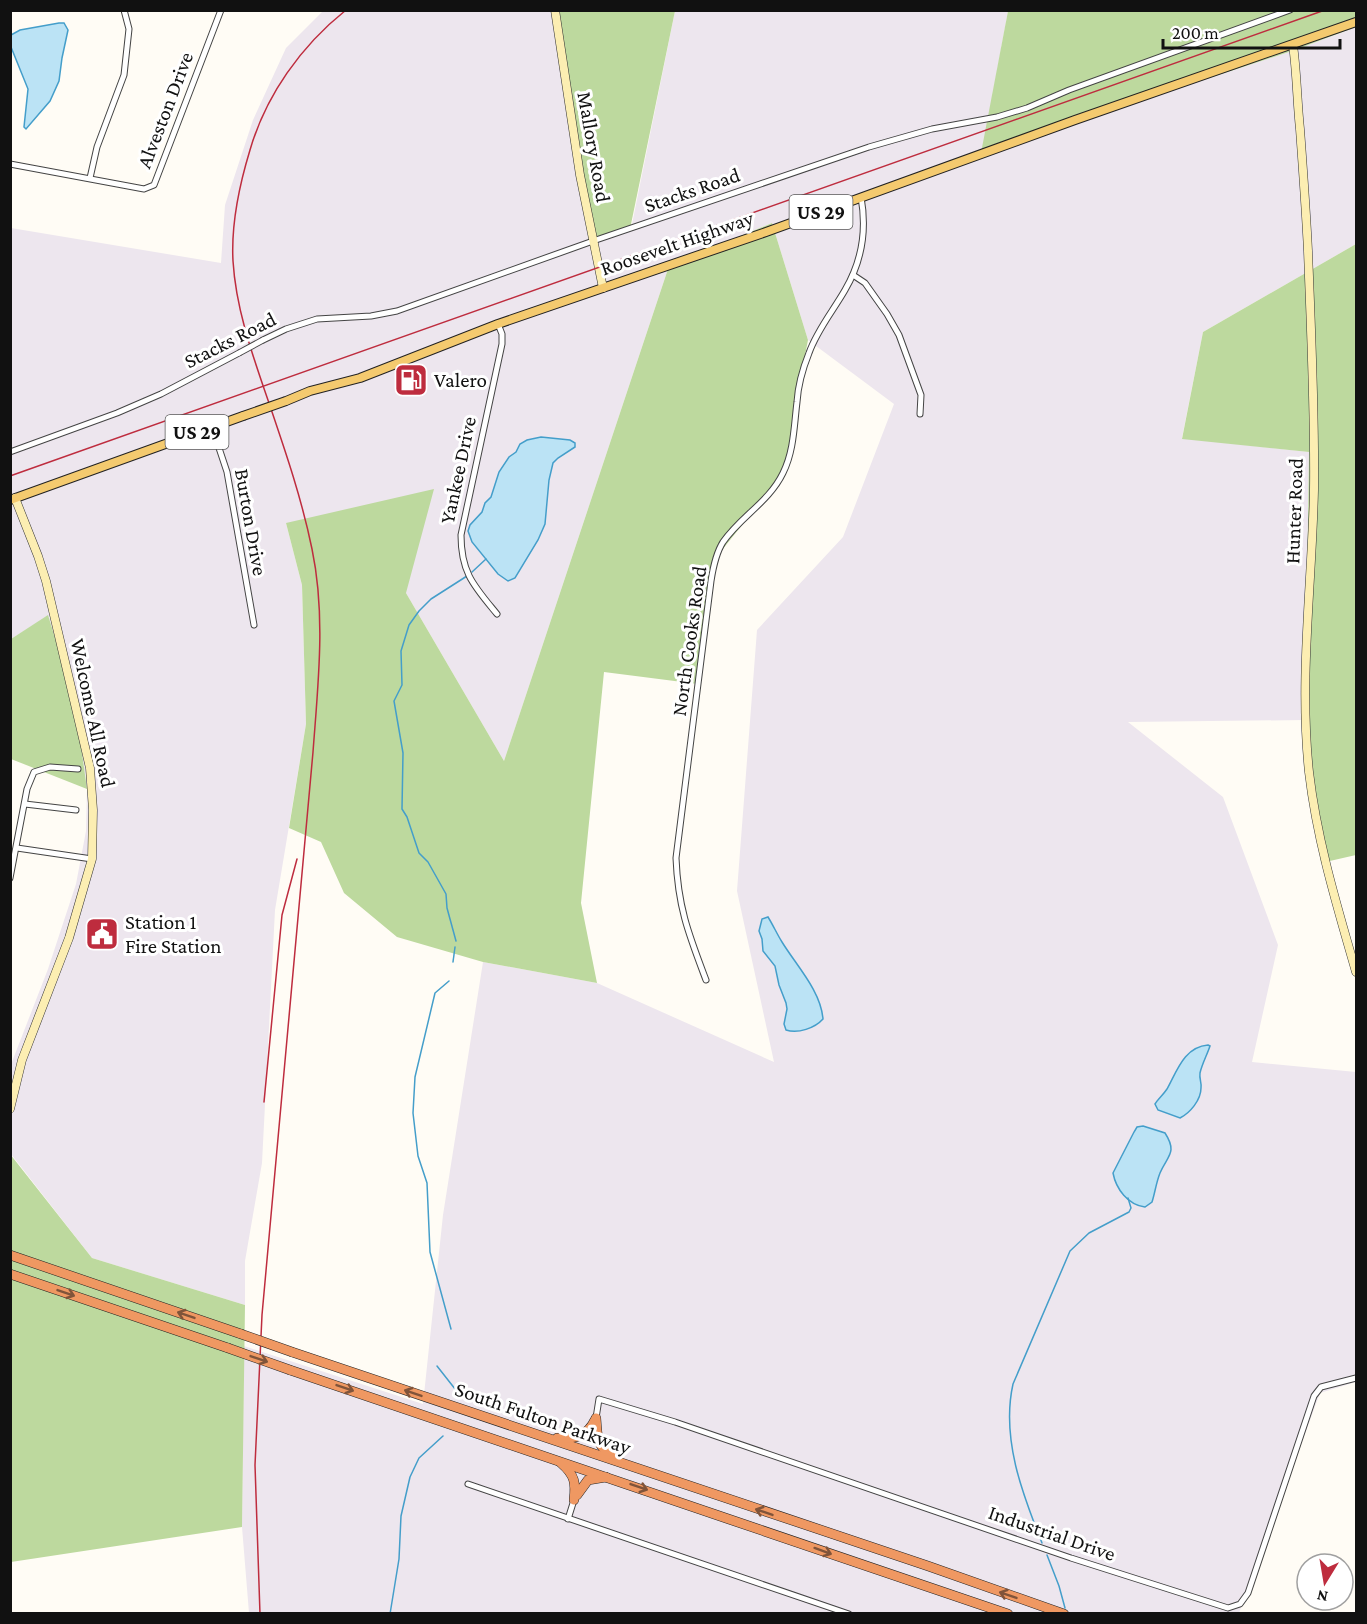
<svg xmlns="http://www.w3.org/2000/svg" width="1367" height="1624" viewBox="0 0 1367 1624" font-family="'Crimson Pro',serif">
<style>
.industrial{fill:#ede6ee}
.forest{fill:#bdd99e}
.water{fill:#bbe3f5;stroke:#449eca;stroke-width:1.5}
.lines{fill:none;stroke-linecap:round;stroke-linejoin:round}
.stream{stroke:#449eca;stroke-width:1.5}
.street-casing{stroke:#444;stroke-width:7}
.secondary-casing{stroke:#333;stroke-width:9}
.primary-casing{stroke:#222;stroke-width:10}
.highway-casing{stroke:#222;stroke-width:10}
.street{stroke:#fff;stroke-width:5}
.secondary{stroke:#fceeb2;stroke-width:8}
.primary{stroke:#f4ca6f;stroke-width:8}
.highway{stroke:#ef9862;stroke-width:9}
.rail{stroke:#be2c3e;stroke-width:1.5}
.street-bridge-casing{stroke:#444;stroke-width:7;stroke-linecap:butt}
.primary-bridge-casing{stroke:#222;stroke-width:10;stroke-linecap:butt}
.highway-bridge-casing{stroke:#222;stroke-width:10;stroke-linecap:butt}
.street-bridge{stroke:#fff;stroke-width:5}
.primary-bridge{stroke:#f4ca6f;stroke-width:8}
.highway-bridge{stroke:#ef9862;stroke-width:9}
.oneway{stroke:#80543a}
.labels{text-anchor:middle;stroke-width:6;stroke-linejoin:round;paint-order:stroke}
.shield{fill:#fff;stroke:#585858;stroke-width:1.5}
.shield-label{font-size:20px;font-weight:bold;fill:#111}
.street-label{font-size:21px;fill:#111;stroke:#fff}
.poi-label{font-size:21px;fill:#111;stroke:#fff;text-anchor:start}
</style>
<rect width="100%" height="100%" fill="#fffcf5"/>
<polygon class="industrial" points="323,11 553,11 631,229 675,11 1008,11 982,153 1292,51 1356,27 1356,244 1203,332 1182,438 1309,452 1305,720 1128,722 1223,797 1278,945 1252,1062 1356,1072 1356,1382 1320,1393 1239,1613 249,1613 242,1527 244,1346 423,1404 443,1215 483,962 597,983 774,1062 737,891 757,630 843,537 894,404 808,340 772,223 669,266 504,761 406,593 286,523 302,585 306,724 275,910 262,1163 245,1261 245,1305 92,1258 11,1154 10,1067 48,969 76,884 86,831 87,789 75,703 48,616 11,639 11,228 221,263 225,205 253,120 286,48"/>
<g class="forest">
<polygon points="553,11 675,11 630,229 591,242"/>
<polygon points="1008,11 1356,11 1356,27 1292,51 981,153"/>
<polygon points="772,223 808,340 799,386 792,450 779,479 714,560 698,684 604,672 581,903 597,983 483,962 397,937 344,893 321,842 289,828 306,724 302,585 286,523 434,489 406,593 504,761 669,266"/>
<polygon points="1356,244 1356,855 1321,863 1305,720 1309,452 1182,439 1203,332"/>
<polygon points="48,615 75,703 87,789 11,759 11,639"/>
<polygon points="10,1154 92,1258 245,1305 242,1527 11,1562"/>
</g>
<g class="water">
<polygon points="59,23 64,23 68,30 62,58 59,81 50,101 26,129 24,127 28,89 11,47 11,35 20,30"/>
<polygon points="541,437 570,440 575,443 575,447 558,458 553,463 549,480 545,524 538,540 515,578 508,581 498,574 472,542 468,531 470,525 482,512 485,503 491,497 499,472 509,457 516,452 520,444 527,440"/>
<path d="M768 917C773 925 777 934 782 942 796 965 821 991 823 1019 815 1028 798 1034 786 1030L784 1024 787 1009 786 1003 779 985 775 966 763 951 762 939 759 931 762 919Z"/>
<path d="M1208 1045 1210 1046C1207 1055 1202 1064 1200 1073 1199 1079 1202 1083 1201 1088 1201 1100 1190 1113 1180 1118L1158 1110 1155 1104C1158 1099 1163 1095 1167 1089 1177 1071 1184 1047 1208 1045Z"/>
<path d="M1143 1126 1165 1133C1178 1153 1167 1156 1160 1173 1156 1183 1155 1193 1152 1202L1145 1207C1128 1205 1116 1189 1113 1173L1134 1132 1137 1127Z"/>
</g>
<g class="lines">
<g class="stream">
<polyline points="472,572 486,559"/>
<polyline points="456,941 447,908 446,894 428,862 419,853 407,817 402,809 403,753 394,701 402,685 401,651 409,625 419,611 431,599 467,576"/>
<polyline points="453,962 455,947"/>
<polyline points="449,981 435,993 415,1077 413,1113 418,1156 427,1183 430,1252 451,1329"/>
<polyline points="437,1366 459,1394"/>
<path d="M1042 1543C1022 1493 1001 1438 1013 1384L1070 1251 1089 1233 1129 1212 1131 1208 1128 1198"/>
<polyline points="1047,1555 1059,1586 1065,1608"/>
<polyline points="390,1614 399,1559 401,1516 410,1477 419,1458 443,1436"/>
</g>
<defs>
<g id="street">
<polyline points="10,164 144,189 154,185 221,10"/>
<polyline points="90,178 97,147 124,75 129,29 124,10"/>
<polyline points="853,275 865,283 887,314 899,335 921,395 920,414"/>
<polyline points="263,340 286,329 317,319 371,316 397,311 593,241 869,147 932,129 997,117 1027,108 1069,90 1290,10"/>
<polyline points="212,427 227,472 254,625"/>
<polyline points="10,452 117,413 161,394 239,353"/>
<path d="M497 614C474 586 461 573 461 535L502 344V334L498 324"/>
<polyline points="25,804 76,810"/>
<polyline points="17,848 92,859"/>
<polyline points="10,878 27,789 34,772 50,767 78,769"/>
<path d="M706 980C689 935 678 908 676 858L711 581C713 568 716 553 723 542 741 516 769 502 783 473 794 451 794 426 797 402 798 386 803 368 809 353 817 330 833 311 845 290 862 261 867 230 861 197"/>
<polyline points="596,1418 599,1399 675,1422 1071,1558 1228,1608 1240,1604 1248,1593 1314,1396 1321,1387 1356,1378"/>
<polyline points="468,1484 849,1614"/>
<polyline points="568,1519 574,1500"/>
</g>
<g id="secondary">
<polyline points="555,10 580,175 603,288"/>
<path d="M1293 45C1297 74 1297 101 1300 129 1303 170 1306 210 1308 251 1311 331 1315 411 1314 490 1312 584 1299 678 1309 772 1317 841 1337 906 1356 972"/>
<polyline points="10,1109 22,1060 69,938 92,859 93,810 90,768 46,581 38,556 15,498"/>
</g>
<g id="primary">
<polyline points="286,401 310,391 360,378 498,324 766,232 1075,120 1356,22"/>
<polyline points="10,500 243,416"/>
</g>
<g id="highway">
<polyline points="10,1255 241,1334"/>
<polyline points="10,1274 228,1348"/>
<polyline points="292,1352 928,1566 1064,1614"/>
<polyline points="290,1370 1008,1614"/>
<path d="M596 1418C598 1440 595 1445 616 1458"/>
<path d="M557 1438C574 1439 587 1437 595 1420"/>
<path d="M561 1463C575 1475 576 1483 574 1500"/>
<polyline points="577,1495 588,1480 606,1477"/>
</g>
</defs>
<use href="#street" class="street-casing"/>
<use href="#secondary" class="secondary-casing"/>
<use href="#primary" class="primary-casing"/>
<use href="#highway" class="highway-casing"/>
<use href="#street" class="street"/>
<use href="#secondary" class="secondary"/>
<use href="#primary" class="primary"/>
<use href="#highway" class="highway"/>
<g class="rail">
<polyline points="10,476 1325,10"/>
<polyline points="264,1102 282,915 297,859"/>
<path d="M260 1614 255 1465 262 1315 313 752C318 684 326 616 312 549 302 500 286 453 270 406 254 359 236 311 233 261 231 224 239 186 250 150 266 95 301 46 346 10"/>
</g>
<defs>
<polyline id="street-bridge" points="239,353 263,340"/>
<polyline id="primary-bridge" points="243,416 286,401"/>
<g id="highway-bridge">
<polyline points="241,1334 292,1352"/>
<polyline points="228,1348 290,1370"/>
</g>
</defs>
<use href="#street-bridge" class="street-bridge-casing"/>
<use href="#primary-bridge" class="primary-bridge-casing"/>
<use href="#highway-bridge" class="highway-bridge-casing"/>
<use href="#street-bridge" class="street-bridge"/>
<use href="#primary-bridge" class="primary-bridge"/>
<use href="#highway-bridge" class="highway-bridge"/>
</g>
<defs><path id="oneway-shaft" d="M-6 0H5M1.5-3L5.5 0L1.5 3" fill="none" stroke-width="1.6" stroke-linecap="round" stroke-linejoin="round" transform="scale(1.5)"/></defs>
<g class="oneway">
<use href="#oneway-shaft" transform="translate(66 1293) rotate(19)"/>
<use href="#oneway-shaft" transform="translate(186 1315) rotate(-161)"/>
<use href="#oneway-shaft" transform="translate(259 1359) rotate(19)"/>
<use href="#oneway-shaft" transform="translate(345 1388) rotate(19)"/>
<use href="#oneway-shaft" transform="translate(413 1393) rotate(-161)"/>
<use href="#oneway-shaft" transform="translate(639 1487) rotate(19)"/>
<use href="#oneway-shaft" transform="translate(764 1512) rotate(-161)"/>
<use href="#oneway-shaft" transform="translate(823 1551) rotate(20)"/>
<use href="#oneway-shaft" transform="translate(1008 1595) rotate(-161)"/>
</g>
<defs>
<symbol id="fuel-square" viewBox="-11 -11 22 22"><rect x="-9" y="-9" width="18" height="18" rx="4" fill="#be2c3e" stroke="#fff"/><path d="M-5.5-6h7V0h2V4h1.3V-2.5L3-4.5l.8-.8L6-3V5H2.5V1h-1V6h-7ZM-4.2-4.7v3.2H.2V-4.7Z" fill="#fff"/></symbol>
<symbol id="civic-square" viewBox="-11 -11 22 22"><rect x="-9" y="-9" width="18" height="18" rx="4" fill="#be2c3e" stroke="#fff"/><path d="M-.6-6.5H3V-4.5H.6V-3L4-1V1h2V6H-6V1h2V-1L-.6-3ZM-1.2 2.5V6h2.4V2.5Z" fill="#fff"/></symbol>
</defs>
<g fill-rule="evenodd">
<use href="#fuel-square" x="392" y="361" width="38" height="38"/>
<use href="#civic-square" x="83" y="915" width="38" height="38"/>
</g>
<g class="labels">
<g class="shield">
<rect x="789.5" y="195" width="63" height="34" rx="4.5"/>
<rect x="165.5" y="415" width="63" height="34" rx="4.5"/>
</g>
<g class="shield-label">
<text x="821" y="219">US 29</text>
<text x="197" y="439">US 29</text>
</g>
<g class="street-label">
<text transform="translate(165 110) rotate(-69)" y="7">Alveston Drive</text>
<text transform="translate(594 147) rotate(80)" y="7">Mallory Road</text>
<text transform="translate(692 190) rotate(-19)" y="7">Stacks Road</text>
<text transform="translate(677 243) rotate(-19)" y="7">Roosevelt Highway</text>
<text transform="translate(230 340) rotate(-27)" y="7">Stacks Road</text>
<text transform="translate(458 470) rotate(-78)" y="7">Yankee Drive</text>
<text transform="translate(1294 511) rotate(-88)" y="7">Hunter Road</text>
<text transform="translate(251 522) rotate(80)" y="7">Burton Drive</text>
<text transform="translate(689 641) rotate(-82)" y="7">North Cooks Road</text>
<text transform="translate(93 713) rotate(78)" y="7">Welcome All Road</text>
<text transform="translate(543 1418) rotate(19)" y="7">South Fulton Parkway</text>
<text transform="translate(1052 1533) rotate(19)" y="7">Industrial Drive</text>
</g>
<g class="poi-label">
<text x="434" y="387">Valero</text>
<text x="125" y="929">Station 1<tspan x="125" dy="24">Fire Station</tspan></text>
</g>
</g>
<rect width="1367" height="1624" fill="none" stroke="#111111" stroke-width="24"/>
<g transform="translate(1325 1582) rotate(191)"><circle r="28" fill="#ffffff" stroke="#a0a0a0" stroke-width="1.5"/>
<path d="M0-4.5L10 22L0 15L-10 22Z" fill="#be2c3e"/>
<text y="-9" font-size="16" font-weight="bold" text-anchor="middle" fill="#111111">N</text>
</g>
<path d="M1163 39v9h177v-9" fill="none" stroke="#111111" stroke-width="3"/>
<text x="1172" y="39" font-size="18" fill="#111111" stroke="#ffffff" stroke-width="4.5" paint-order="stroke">200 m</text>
</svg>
